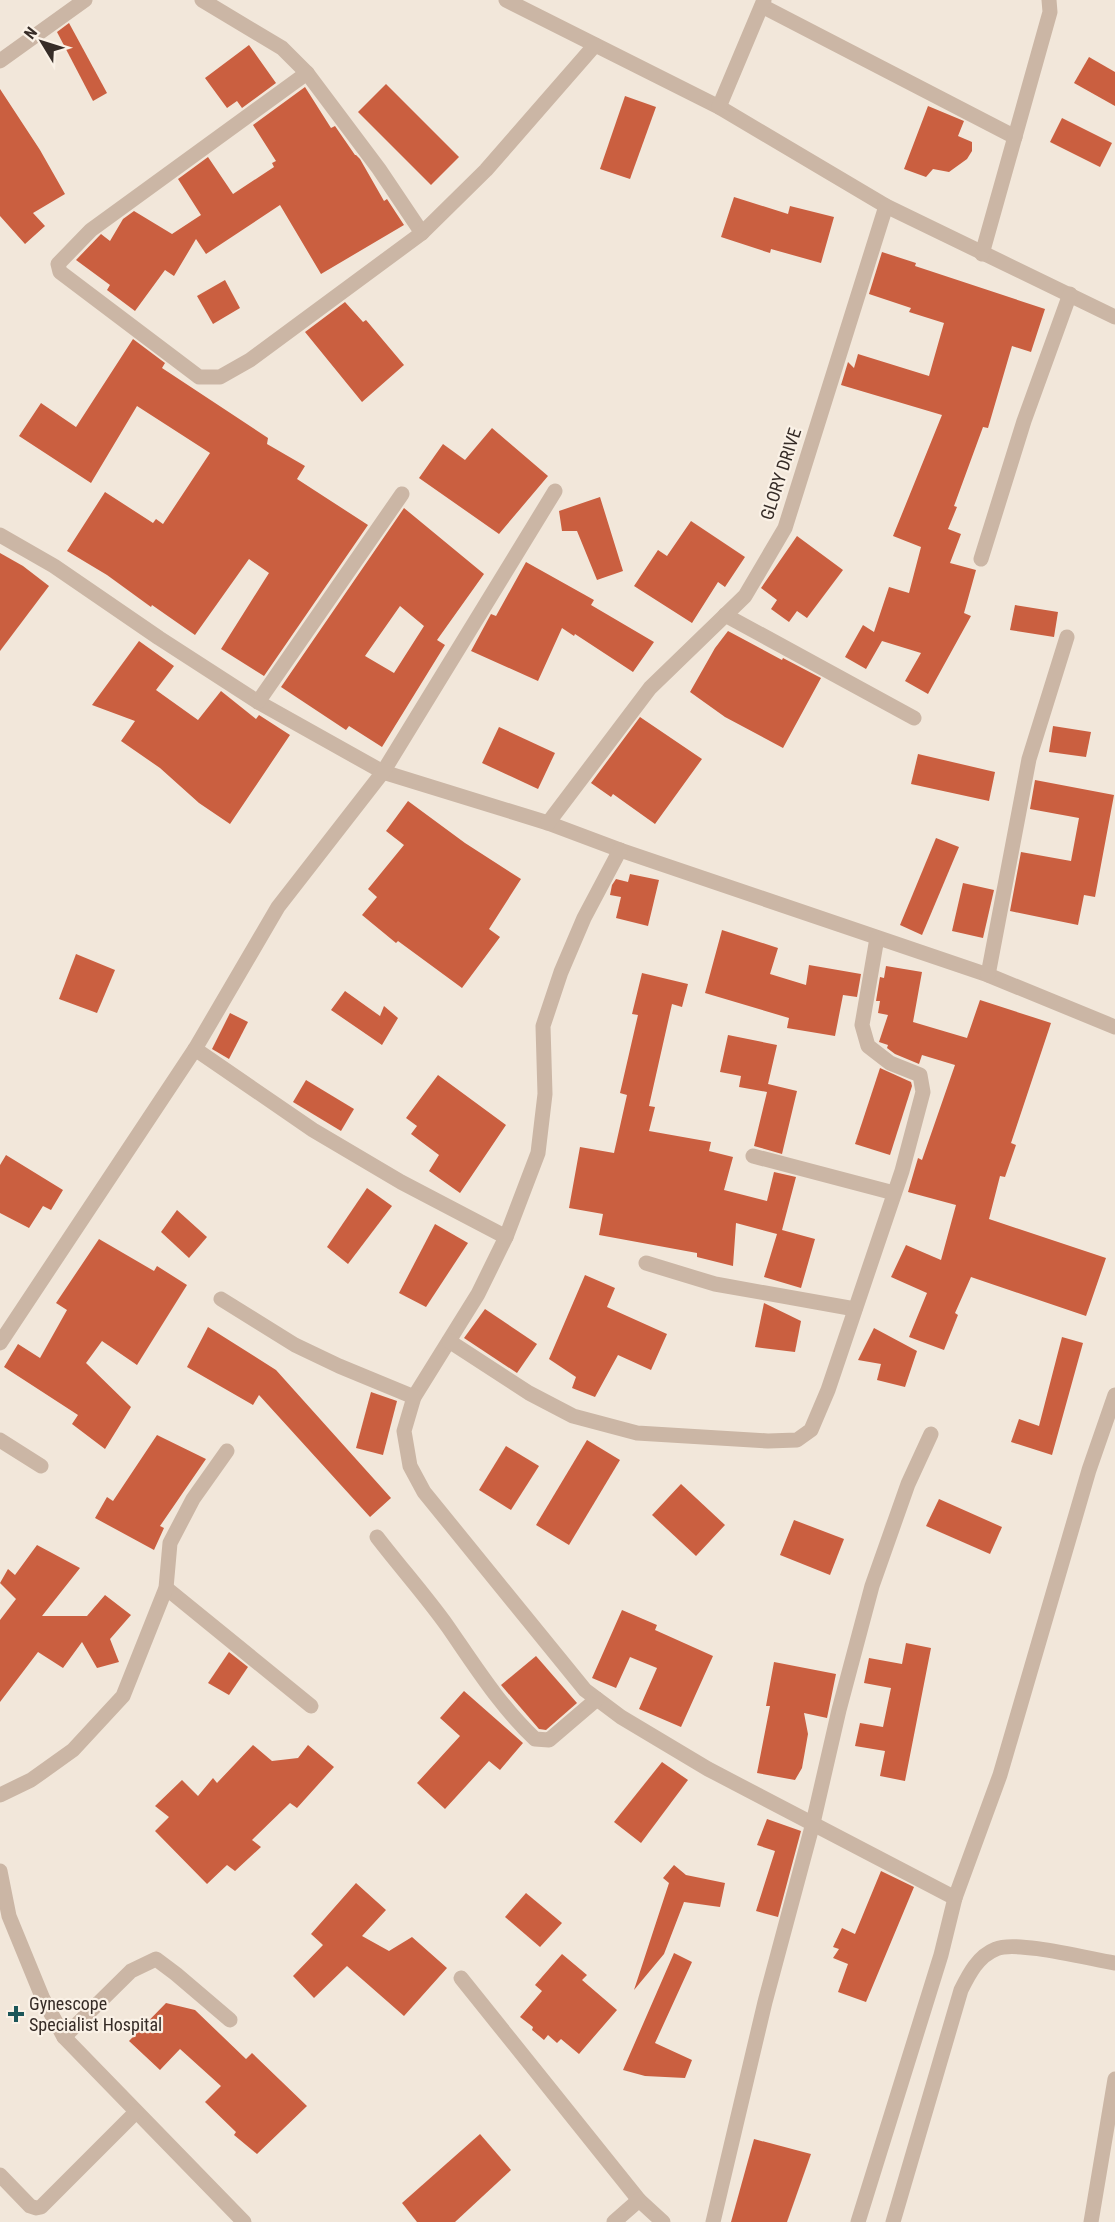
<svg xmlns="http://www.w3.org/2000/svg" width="1115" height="2222" viewBox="0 0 1115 2222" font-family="'Roboto Condensed',sans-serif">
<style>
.building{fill:#ca5f40;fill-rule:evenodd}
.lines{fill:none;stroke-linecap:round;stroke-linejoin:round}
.minor{stroke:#cbb6a5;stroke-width:15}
.poi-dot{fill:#1b5659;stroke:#faf1e6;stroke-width:2}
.labels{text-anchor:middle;stroke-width:4.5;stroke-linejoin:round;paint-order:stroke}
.street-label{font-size:18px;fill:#362c27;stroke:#faf1e6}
.poi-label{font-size:18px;fill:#362c27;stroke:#faf1e6;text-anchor:start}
</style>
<rect width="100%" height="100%" fill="#f2e7da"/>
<g class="building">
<polygon points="69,23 107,93 93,101 57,32"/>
<polygon points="249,45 276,83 242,108 237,101 227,108 205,78"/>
<polygon points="1089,57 1115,72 1115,106 1074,83"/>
<polygon points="386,84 459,157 431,185 358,112"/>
<polygon points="305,87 331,128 335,126 355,155 356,155 360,159 384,201 387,199 404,225 321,274 280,205 206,254 196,239 174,276 165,270 135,311 107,290 110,285 76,260 101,234 110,241 123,219 134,211 172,234 201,215 178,179 208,157 233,194 274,167 272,163 276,161 253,125"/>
<polygon points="0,89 40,150 65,194 33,213 45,226 25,244 0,216"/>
<polygon points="625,96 656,107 630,179 600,169"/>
<polygon points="928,106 964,121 958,136 972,142 972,151 967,159 949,172 933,169 926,177 904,169"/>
<polygon points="1062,118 1112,143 1100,167 1050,142"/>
<polygon points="734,197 788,214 790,206 834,217 821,263 771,249 770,253 721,237"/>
<polygon points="882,252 916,263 915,266 1045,309 1031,352 1012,346 988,428 983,427 954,506 957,507 948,529 961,534 950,563 976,570 964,613 971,616 928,694 905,681 921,653 882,641 866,669 845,657 863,625 874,632 889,587 909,593 921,547 893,536 942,415 841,385 848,362 854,368 858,354 929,376 944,323 909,312 911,308 869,294"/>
<polygon points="225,280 240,308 213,324 197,296"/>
<polygon points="345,302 363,322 366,320 404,365 362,402 305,332"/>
<polygon points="133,339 165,363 162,368 268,438 267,444 305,466 297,479 368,525 264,676 221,649 269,573 249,559 195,635 152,605 151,607 107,575 67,551 105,492 153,523 156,519 163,524 210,453 137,406 91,483 19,436 41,403 76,427"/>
<polygon points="492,428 548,476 499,534 419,478 443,444 465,460"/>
<polygon points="600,497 623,571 597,580 577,531 562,531 559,511"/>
<path d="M404 508 484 574 437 640 445 645 382 747 349 726 346 730 281 687ZM400 606 424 626 394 673 365 656Z"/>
<polygon points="691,521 745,557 725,587 718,582 692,623 634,586 658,550 667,556"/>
<polygon points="797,536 843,570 807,618 797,611 789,622 771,609 777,600 761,588"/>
<polygon points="0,553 23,566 49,586 0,651"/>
<polygon points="526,562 594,600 591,605 654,642 633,672 575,634 574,636 562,628 538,681 471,651 491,614 496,616"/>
<polygon points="1015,605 1058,612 1054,637 1010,630"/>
<polygon points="728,631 782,660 783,658 821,678 783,748 725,717 690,692 715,648"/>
<polygon points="139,641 174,666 156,690 198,720 221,691 256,719 259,715 290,735 230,824 199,803 160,768 121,741 135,721 92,705"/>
<polygon points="640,717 702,759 655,824 613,794 611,797 591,783"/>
<polygon points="1053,726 1091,732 1086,757 1049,752"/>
<polygon points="499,727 555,753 538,789 482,763"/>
<polygon points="918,754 995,772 989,801 911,784"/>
<polygon points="1035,780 1114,795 1095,897 1084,895 1078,925 1010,911 1021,852 1071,861 1079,818 1030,809"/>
<polygon points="408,801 465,843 521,879 489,929 500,937 462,988 398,941 396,943 362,915 377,897 368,889 404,845 386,831"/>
<polygon points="936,838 959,847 922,935 900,925"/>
<polygon points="630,874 659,880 648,926 616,918 621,897 610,895 612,885 616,879 628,882"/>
<polygon points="963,883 994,890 983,938 952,931"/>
<polygon points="722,930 778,948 770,974 806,985 809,965 861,974 857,997 843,995 835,1036 787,1028 789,1018 705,993"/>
<polygon points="76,954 115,970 97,1013 59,999"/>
<polygon points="886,966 922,972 913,1022 967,1038 980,1000 1051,1023 1011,1143 1016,1145 1005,1177 1000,1176 989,1219 1106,1258 1086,1316 971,1277 955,1313 958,1315 944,1350 909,1337 927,1293 891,1277 906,1245 941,1260 956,1205 908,1192 918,1158 922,1160 955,1065 922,1055 919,1064 895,1054 887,1048 888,1045 879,1042 888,1015 878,1013 880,1001 876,1001 880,977 884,978"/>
<polygon points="642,973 688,984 682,1007 672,1004 649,1106 655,1107 649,1131 711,1142 709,1151 733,1157 724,1190 767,1201 774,1172 796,1177 782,1230 815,1239 801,1288 764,1277 777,1234 736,1223 733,1266 697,1257 697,1253 599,1235 603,1214 569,1208 580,1147 614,1153 627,1095 620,1093 638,1015 632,1014"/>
<polygon points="345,991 380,1016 384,1006 398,1018 382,1045 331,1010"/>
<polygon points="230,1013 248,1022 229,1059 212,1049"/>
<polygon points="728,1035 777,1045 768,1084 797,1091 782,1154 754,1146 767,1092 739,1087 741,1076 720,1072"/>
<polygon points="880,1068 911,1082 912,1086 890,1155 855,1144"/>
<polygon points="438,1075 506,1125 460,1193 429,1171 439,1155 411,1134 417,1126 406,1118"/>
<polygon points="306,1080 354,1109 341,1131 293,1102"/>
<polygon points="6,1155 63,1190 51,1210 43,1206 29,1228 0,1213 0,1165"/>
<polygon points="367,1188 392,1206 348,1264 327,1247"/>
<polygon points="177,1210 207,1237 189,1258 161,1232"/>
<polygon points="435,1224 468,1243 426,1307 399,1293"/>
<polygon points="99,1239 154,1271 157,1266 187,1285 137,1365 102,1341 86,1363 131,1407 105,1449 72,1424 78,1415 4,1367 18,1344 40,1358 67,1310 56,1303"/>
<polygon points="585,1275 615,1288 607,1307 667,1334 651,1370 618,1355 595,1397 572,1388 576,1377 549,1359"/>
<polygon points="764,1303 801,1321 795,1352 755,1347"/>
<polygon points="485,1309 537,1344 517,1373 464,1338"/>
<polygon points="208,1327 276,1370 391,1498 370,1517 259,1395 253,1405 187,1367"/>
<polygon points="874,1328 917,1351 905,1387 877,1380 881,1364 858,1360"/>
<polygon points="1062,1337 1083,1343 1052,1455 1011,1442 1019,1419 1039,1426"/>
<polygon points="371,1392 397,1401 383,1455 356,1448"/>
<polygon points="157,1435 206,1459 160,1526 164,1528 154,1550 95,1518 107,1497 113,1501"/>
<polygon points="587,1440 620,1460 569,1545 536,1525"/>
<polygon points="506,1446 539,1466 511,1510 479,1490"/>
<polygon points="681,1484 725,1525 696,1556 652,1515"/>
<polygon points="939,1499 1002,1527 990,1554 926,1526"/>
<polygon points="794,1520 844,1539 830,1575 780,1555"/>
<polygon points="37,1545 80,1568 42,1616 87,1616 105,1595 131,1615 110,1639 119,1662 97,1668 82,1642 63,1668 38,1652 0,1702 0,1620 16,1599 0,1583 8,1569 15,1575"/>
<polygon points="622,1610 657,1625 655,1630 713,1656 681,1727 639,1709 657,1668 630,1657 616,1688 592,1678"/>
<polygon points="906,1643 931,1648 905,1781 880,1776 885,1751 855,1746 860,1723 883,1727 891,1688 864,1683 869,1658 902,1664"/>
<polygon points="229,1652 248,1667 229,1695 208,1683"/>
<polygon points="536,1656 577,1703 546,1730 539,1729 501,1685"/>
<polygon points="774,1662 836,1674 827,1718 804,1713 808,1734 802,1768 795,1780 757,1773 770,1706 766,1706"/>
<polygon points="464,1691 523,1743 500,1770 489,1761 445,1809 417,1783 460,1736 440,1718"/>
<polygon points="253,1745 272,1761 298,1758 308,1745 334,1767 297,1808 290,1803 252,1840 261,1847 235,1871 227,1865 207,1884 155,1831 169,1817 155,1806 182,1780 198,1796 213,1778 217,1783"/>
<polygon points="662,1762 688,1780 641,1843 614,1822"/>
<polygon points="767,1819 801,1831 778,1917 756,1911 775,1851 757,1845"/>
<polygon points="674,1865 686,1875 725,1883 720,1907 684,1902 664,1954 634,1990 669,1883 663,1878"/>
<polygon points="881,1871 914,1887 866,2002 838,1992 848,1964 833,1958 839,1949 833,1947 842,1928 855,1934"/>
<polygon points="356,1883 386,1910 362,1936 389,1951 412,1937 447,1968 404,2016 347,1966 314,1998 293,1976 323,1945 311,1934"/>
<polygon points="526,1893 562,1923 540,1947 505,1917"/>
<polygon points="674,1953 692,1962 655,2043 692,2060 685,2078 645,2076 623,2070"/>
<polygon points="562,1954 587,1975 582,1980 617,2010 579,2054 561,2039 557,2043 548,2035 544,2040 532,2030 533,2027 520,2017 542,1991 535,1985"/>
<polygon points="166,2003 195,2010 246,2059 252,2053 307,2106 257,2154 234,2135 236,2132 205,2102 221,2086 180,2049 160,2070 129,2041"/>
<polygon points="480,2134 511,2170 455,2222 417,2222 402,2203"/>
<polygon points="754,2139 811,2154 787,2222 731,2222"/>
</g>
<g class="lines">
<g class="minor">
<polyline points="202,0 282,48 307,73 379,169 422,233"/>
<polyline points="506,0 719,107 886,206 1115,317"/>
<polyline points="762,6 1015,137"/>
<polyline points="0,61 85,0"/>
<polyline points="307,73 91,230 58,264 60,272 199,377 220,377 250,360 422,233 486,170 595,45"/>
<polyline points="719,107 764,0"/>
<polyline points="982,254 1050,12 1049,0"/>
<polyline points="0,535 54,566 159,638 258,702 383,772 548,823 620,850 988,975 1115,1027"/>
<polyline points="981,559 1024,421 1070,294"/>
<polyline points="725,615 914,718"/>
<polyline points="258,702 402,494"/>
<polyline points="548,823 650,688 745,596 785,528 886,206"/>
<polyline points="620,850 584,918 561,972 543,1026 545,1094 538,1153 506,1237 478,1294 414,1397 404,1431 410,1466 424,1492 585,1690 621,1717 708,1769 955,1898"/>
<polyline points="988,975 1029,759 1067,637"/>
<polyline points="195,1049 313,1130 401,1182 506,1237"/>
<polyline points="753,1156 894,1193"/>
<polyline points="646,1263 715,1284 855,1309"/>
<polyline points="221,1299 295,1345 339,1366 414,1397"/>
<polyline points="449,1341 529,1393 573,1416 637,1433 768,1441 797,1440 811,1430 828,1390 902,1171 923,1092 920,1075 890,1063 868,1046 862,1025 877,938"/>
<polyline points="0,1343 195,1049 278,907 383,772 555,491"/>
<polyline points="0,1440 41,1466"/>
<path d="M377 1537C400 1567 426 1596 448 1627 475 1666 500 1706 535 1739L549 1740 597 1699"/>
<polyline points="166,1588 311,1706"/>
<polyline points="0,1795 31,1780 73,1750 123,1696 166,1588 170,1543 193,1499 227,1451"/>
<polyline points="0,1871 9,1916 43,1999 64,2037 244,2222"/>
<polyline points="461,1978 639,2200 663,2222"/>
<polyline points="64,2037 131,1971 156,1959 176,1974 230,2020"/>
<polyline points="0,2175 30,2206 36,2208 41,2207 136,2112"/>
<polyline points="614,2222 639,2200"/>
<polyline points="713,2222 765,2002 813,1823 839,1710 872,1586 908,1484 931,1434"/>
<polyline points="858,2222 941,1955 955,1898 1000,1775 1089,1470 1115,1395"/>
<path d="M893 2222 961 1990C969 1974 978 1956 996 1949 1016 1940 1090 1959 1115 1963"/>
<polyline points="1091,2222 1115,2079"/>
</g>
</g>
<path class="poi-dot" d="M13 2005h6v6h6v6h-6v6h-6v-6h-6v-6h6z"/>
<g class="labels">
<g class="street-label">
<text transform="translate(781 474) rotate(-72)" y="6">GLORY DRIVE</text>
</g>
<g class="poi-label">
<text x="29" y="2010">Gynescope<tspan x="29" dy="21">Specialist Hospital</tspan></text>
</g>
</g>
<g transform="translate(42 42) rotate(308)" stroke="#faf1e6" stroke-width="4.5" paint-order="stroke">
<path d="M0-4.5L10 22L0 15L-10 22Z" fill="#362c27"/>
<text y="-9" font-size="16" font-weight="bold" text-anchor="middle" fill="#362c27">N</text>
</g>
</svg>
